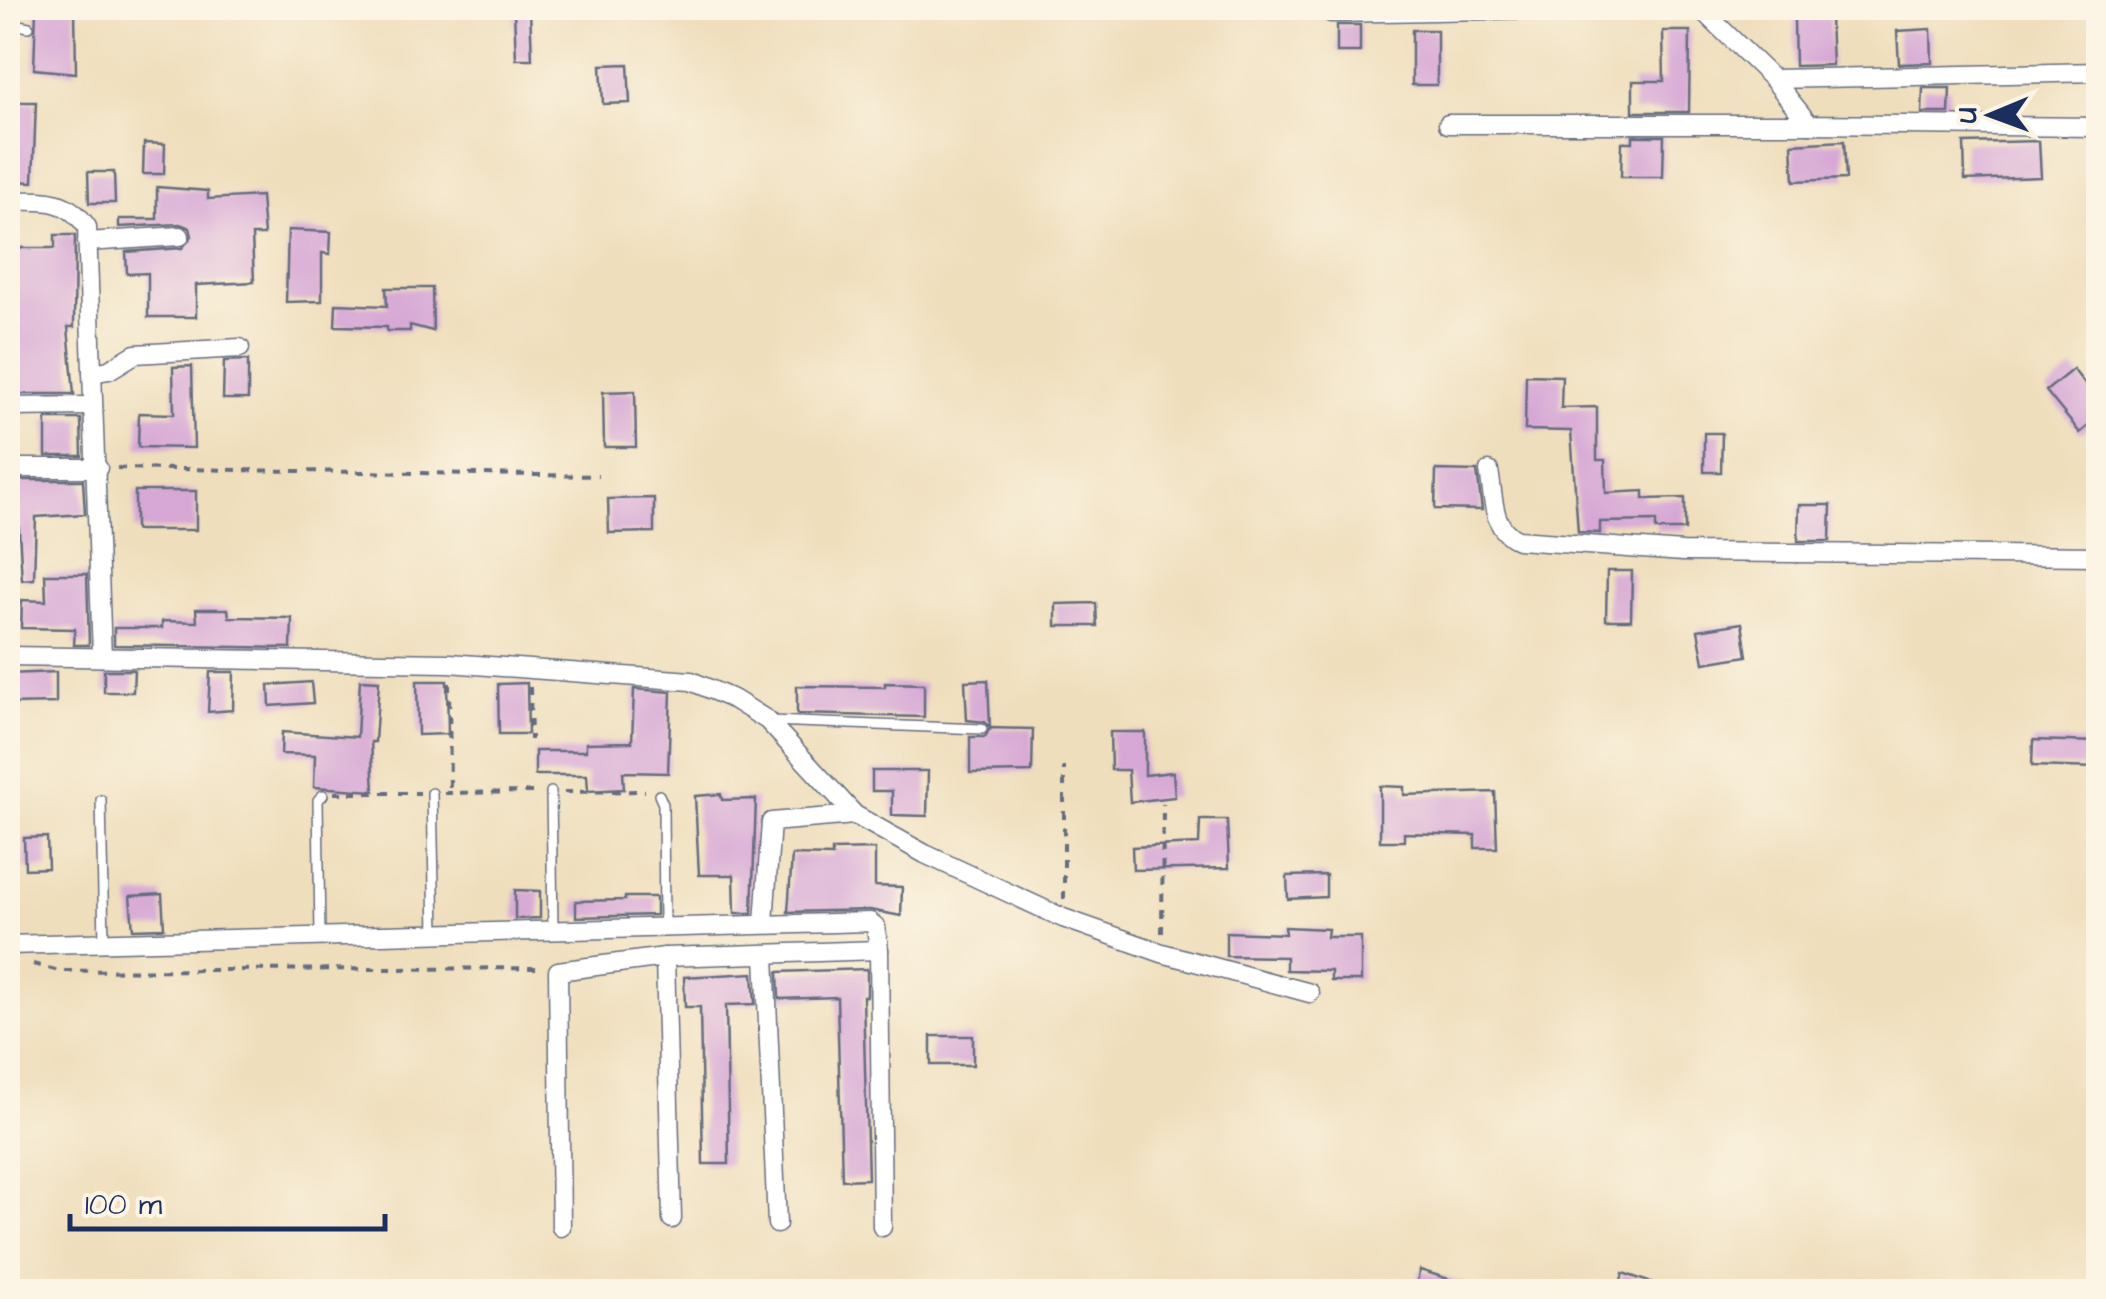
<svg xmlns="http://www.w3.org/2000/svg" width="2106" height="1299" viewBox="0 0 2106 1299" font-family="'Architects Daughter',sans-serif">
<style>
.building{fill:#d7a8d5}
.lines{fill:none;stroke-linecap:round;stroke-linejoin:round}
.service-casing{stroke:#656c7f;stroke-width:12}
.minor-casing{stroke:#656c7f;stroke-width:21}
.path{stroke:#656c7f;stroke-width:4;stroke-dasharray:8 8;stroke-linecap:butt}
.service{stroke:#fff;stroke-width:9}
.minor{stroke:#fff;stroke-width:18}
</style>
<rect width="100%" height="100%" fill="#fcf5e5"/>
<filter id="ink" filterUnits="userSpaceOnUse"><feTurbulence type="fractalNoise" baseFrequency=".01" numOctaves="2"/><feDisplacementMap in="SourceGraphic" scale="20" xChannelSelector="R" yChannelSelector="G"/><feConvolveMatrix kernelMatrix="1 2 1 2 8 2 1 2 1" color-interpolation-filters="sRGB"/></filter>
<filter id="wash" filterUnits="userSpaceOnUse"><feTurbulence type="fractalNoise" baseFrequency=".0048" numOctaves="4" result="noise"/><feDisplacementMap in="SourceGraphic" scale="40" xChannelSelector="R" yChannelSelector="G"/><feGaussianBlur stdDeviation="2.25" result="paint"/><feColorMatrix in="noise" values="0 0 0 0 0 0 0 0 0 0 0 0 0 0 0 0 0 1.4 0 .05"/><feComposite in="paint" operator="in"/></filter>
<g filter="url(#wash)">
<rect width="100%" height="100%" fill="#efdebc"/>
<g id="blocks">
<g class="building">
<polygon points="36,8 75,9 76,73 34,69"/>
<polygon points="514,10 530,10 532,59 516,59"/>
<polygon points="1830,18 1832,65 1795,66 1794,19"/>
<rect x="1337" y="25" width="23" height="27"/>
<polygon points="1931,29 1932,63 1899,64 1897,31"/>
<rect x="1412" y="30" width="25" height="55"/>
<polygon points="1663,31 1690,31 1689,112 1633,112 1633,81 1664,81"/>
<polygon points="628,64 630,103 603,104 601,65"/>
<polygon points="1923,88 1950,88 1949,113 1922,113"/>
<polygon points="14,102 36,102 33,182 12,181"/>
<polygon points="1633,136 1664,136 1663,177 1621,177 1622,142 1633,142"/>
<polygon points="1844,141 1846,179 1794,181 1792,144"/>
<polygon points="2039,141 2041,177 1965,180 1964,143"/>
<polygon points="144,143 165,144 164,174 143,174"/>
<polygon points="88,172 114,172 115,203 89,203"/>
<polygon points="157,187 208,191 208,199 261,196 264,235 252,235 254,282 196,285 196,317 148,317 148,273 127,274 126,252 182,248 192,236 190,228 180,224 119,227 119,219 157,219"/>
<polygon points="288,230 331,232 330,254 322,253 322,301 286,302"/>
<polygon points="55,235 75,235 74,327 68,327 74,394 19,394 19,328 8,328 8,248 55,248"/>
<polygon points="386,288 432,288 433,331 410,325 410,331 387,331 387,327 335,326 336,304 387,306"/>
<polygon points="248,360 248,399 223,399 224,361"/>
<polygon points="192,366 194,448 138,447 139,413 174,414 173,367"/>
<polygon points="2073,369 2098,401 2098,418 2080,433 2046,391"/>
<polygon points="1526,375 1562,376 1561,408 1597,407 1597,460 1605,460 1606,493 1644,491 1644,499 1685,498 1685,530 1656,530 1656,521 1600,522 1600,533 1578,532 1571,431 1525,430"/>
<polygon points="635,391 636,447 604,447 603,392"/>
<polygon points="46,419 81,419 82,456 46,456"/>
<polygon points="1704,433 1722,433 1721,472 1704,472"/>
<polygon points="1436,470 1477,471 1482,510 1435,509"/>
<polygon points="16,480 83,480 85,514 36,517 34,579 22,580"/>
<rect x="135" y="491" width="61" height="39"/>
<polygon points="654,498 654,532 609,533 608,499"/>
<polygon points="1799,505 1831,505 1830,541 1798,541"/>
<polygon points="1607,571 1632,571 1631,620 1606,620"/>
<polygon points="45,574 87,574 89,645 74,645 75,629 21,628 22,600 46,601"/>
<polygon points="1096,603 1097,626 1056,626 1056,604"/>
<polygon points="196,609 228,609 229,617 292,618 291,648 114,645 114,628 162,628 162,621 197,622"/>
<polygon points="1742,623 1747,656 1704,663 1698,630"/>
<polygon points="104,670 134,670 133,692 104,692"/>
<polygon points="56,672 56,703 8,704 8,674"/>
<polygon points="210,672 234,672 233,710 208,712"/>
<polygon points="360,680 379,681 375,742 371,742 374,791 314,787 315,755 281,754 282,732 357,737"/>
<polygon points="988,680 990,728 985,722 967,720 965,681"/>
<polygon points="417,681 447,681 448,734 418,735"/>
<polygon points="311,682 313,703 270,706 269,685"/>
<polygon points="527,683 528,734 499,734 498,684"/>
<polygon points="885,683 924,684 924,717 797,714 797,686 885,687"/>
<polygon points="634,689 671,692 668,773 623,772 624,789 588,791 587,775 535,775 535,751 586,751 586,743 632,742"/>
<polygon points="990,728 1033,729 1032,772 970,773 970,737 985,737"/>
<polygon points="1110,732 1145,732 1145,775 1173,772 1175,797 1130,802 1128,770 1111,770"/>
<polygon points="2033,740 2098,742 2098,768 2032,766"/>
<polygon points="872,771 928,771 927,816 892,815 892,791 872,791"/>
<polygon points="1380,786 1404,787 1404,795 1495,792 1497,848 1475,848 1475,835 1404,833 1404,841 1380,841"/>
<polygon points="721,794 722,800 756,799 752,913 735,913 734,875 699,875 695,796"/>
<polygon points="1200,820 1227,820 1229,868 1133,870 1132,847 1199,844"/>
<polygon points="47,837 48,868 25,869 24,838"/>
<polygon points="875,849 875,886 902,887 901,916 870,910 788,912 792,855 832,856 832,850"/>
<polygon points="1326,875 1326,897 1288,899 1287,876"/>
<polygon points="515,890 540,891 540,918 515,919"/>
<polygon points="162,894 164,928 133,929 130,896"/>
<polygon points="625,897 656,897 656,915 576,917 576,901 625,900"/>
<polygon points="1285,927 1328,929 1327,937 1361,937 1361,981 1331,981 1331,971 1286,970 1286,957 1226,956 1226,932 1285,934"/>
<polygon points="867,969 867,996 863,996 868,1179 842,1180 837,997 779,999 778,972"/>
<polygon points="753,973 755,1004 726,1005 729,1164 703,1164 700,1007 685,1007 684,977"/>
<rect x="931" y="1036" width="42" height="29"/>
<polygon points="1420,1270 1477,1288 1477,1292 1414,1292"/>
<polygon points="1623,1273 1669,1289 1668,1292 1618,1292"/>
</g>
</g>
</g>
<g filter="url(#ink)">
<use href="#blocks" fill-opacity="0" stroke="#656c7f" stroke-width="2.5"/>
<g class="lines">
<defs>
<g id="service">
<polyline points="8,23 29,27"/>
<polyline points="770,721 982,729"/>
<polyline points="551,792 553,929"/>
<polyline points="432,793 435,933"/>
<polyline points="659,795 663,804 664,926"/>
<polyline points="101,800 104,942"/>
<polyline points="320,936 318,800 323,795"/>
</g>
<g id="minor">
<polyline points="1693,8 1703,11 1773,79 1809,124 2098,127"/>
<polyline points="1331,13 1590,8"/>
<polyline points="1773,79 2098,72"/>
<polyline points="1448,124 1809,124"/>
<path d="M8 201C41 201 66 196 87 227L102 657"/>
<polyline points="87,242 180,236"/>
<polyline points="92,373 109,370 135,354 240,348"/>
<polyline points="8,407 93,406"/>
<polyline points="12,468 98,468"/>
<path d="M1489 471C1494 497 1491 529 1518 540L1683 552 2098 556"/>
<polyline points="8,656 449,663 691,681 735,700 767,720 855,815 925,854 1063,918 1162,953 1310,993"/>
<polyline points="764,923 771,822 855,815"/>
<polyline points="8,945 870,922 876,927 879,950 882,1227"/>
<polyline points="765,956 777,1224"/>
<polyline points="665,957 672,1219"/>
<polyline points="561,1227 558,971 665,957 879,950"/>
</g>
</defs>
<use href="#service" class="service-casing"/>
<use href="#minor" class="minor-casing"/>
<g class="path">
<polyline points="117,468 598,476"/>
<polyline points="449,683 450,793"/>
<polyline points="530,687 531,740"/>
<polyline points="564,792 645,791"/>
<polyline points="334,793 420,793"/>
<polyline points="444,793 535,792"/>
<polyline points="1064,899 1064,767"/>
<polyline points="1162,933 1163,804"/>
<polyline points="33,964 59,971 542,968"/>
</g>
<use href="#service" class="service"/>
<use href="#minor" class="minor"/>
</g>
</g>
<rect width="2106" height="1299" fill="none" stroke="#fcf5e5" stroke-width="40"/>
<g transform="translate(1991 115) rotate(269)" stroke="#fcf5e5" stroke-width="8" paint-order="stroke">
<path d="M0-8L18 38L0 25L-18 38Z" fill="#1b2f5e"/>
<text y="-15" font-size="28" font-weight="bold" text-anchor="middle" fill="#1b2f5e">U</text>
</g>
<path d="M70 1214v15h315v-15" fill="none" stroke="#1b2f5e" stroke-width="5"/>
<text x="85" y="1214" font-size="30" fill="#1b2f5e" stroke="#fcf5e5" stroke-width="8" paint-order="stroke">100 m</text>
</svg>
